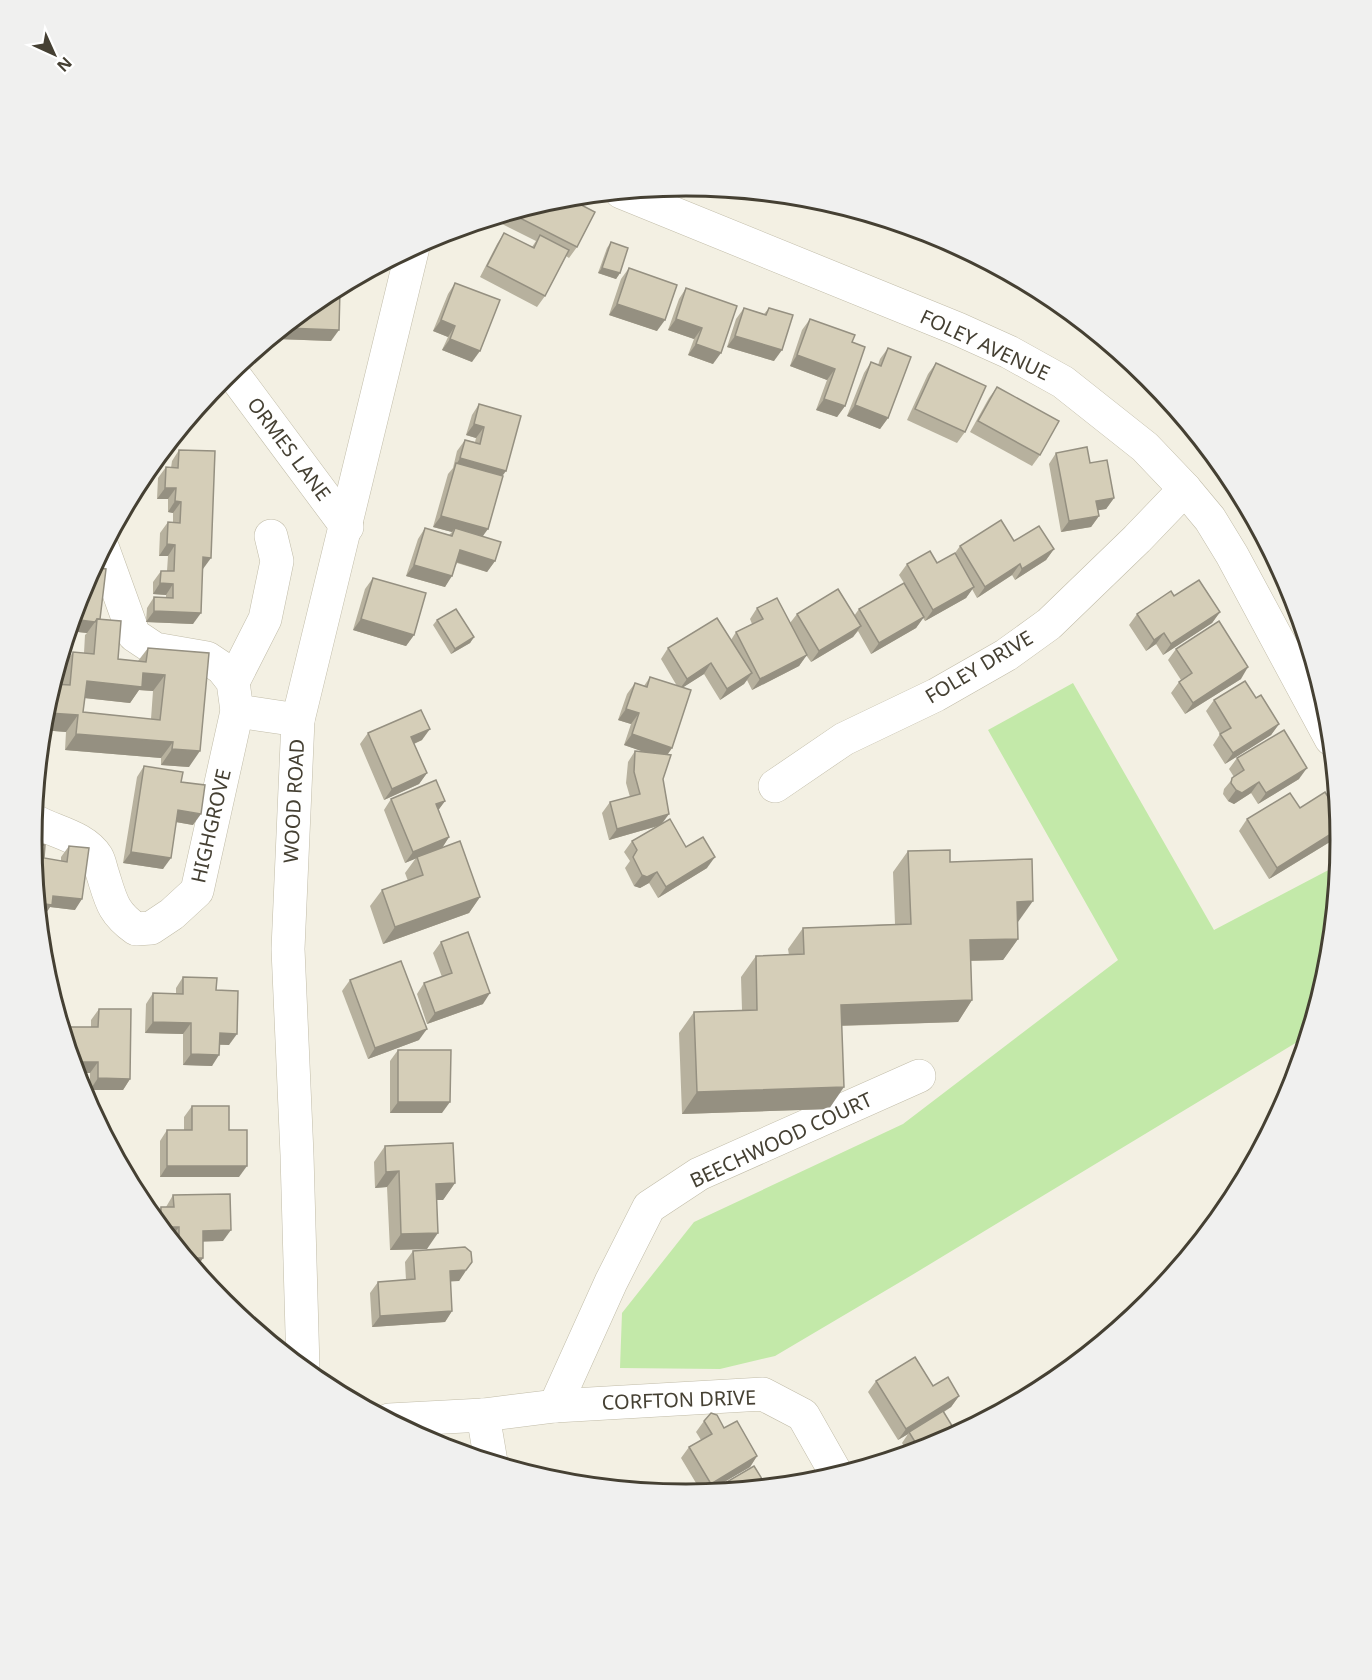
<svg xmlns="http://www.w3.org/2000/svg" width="1372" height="1680" viewBox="0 0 1372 1680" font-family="'Noto Sans',sans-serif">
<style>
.green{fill:#c3e9a9}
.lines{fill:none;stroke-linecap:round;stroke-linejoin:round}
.minor-casing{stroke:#c1bca8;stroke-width:34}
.minor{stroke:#fff;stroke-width:33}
.wall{fill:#b7b19e;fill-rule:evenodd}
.shaded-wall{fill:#959081}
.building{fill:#d5ceb8;stroke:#959081;stroke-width:1.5;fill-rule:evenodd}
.labels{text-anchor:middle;stroke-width:5;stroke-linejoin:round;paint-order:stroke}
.street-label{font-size:20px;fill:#454033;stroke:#fff}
.rim{fill:none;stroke:#454033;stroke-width:3}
</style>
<rect width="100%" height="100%" fill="#f3f0e3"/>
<polygon class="green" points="1073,683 1214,930 1338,865 1328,968 1307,1036 912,1275 775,1356 720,1369 620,1368 622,1313 694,1222 903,1124 1118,960 988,730"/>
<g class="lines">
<defs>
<g id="minor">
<polyline points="621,192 958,329 1009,352 1063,382 1145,447 1185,489 1210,519 1232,555 1331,739"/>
<polyline points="231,371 347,527"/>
<polyline points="103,549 134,635 155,649 207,658 222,668 233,682 237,711 298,720"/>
<polyline points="233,682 265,619 277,561 271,536"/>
<polyline points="775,786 844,739 936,695 1006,655 1049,624 1137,539 1185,489"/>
<path d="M33 820C53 832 84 836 97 857 100 862 101 870 103 875 111 901 113 913 136 929L151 928 172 914 197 891 237 711"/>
<polyline points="303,1368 297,1155 288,949 298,720 413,247"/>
<polyline points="555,1406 611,1282 649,1207 699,1174 919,1076"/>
<polyline points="483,1415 491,1462"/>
<polyline points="389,1420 483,1415 555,1406 763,1394 803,1415 837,1475"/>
</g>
</defs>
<use href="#minor" class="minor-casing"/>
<use href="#minor" class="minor"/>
</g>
<g class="wall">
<polygon points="559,198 577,247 569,258 566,256 545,296 537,307 480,277 497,244 504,233 532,247 536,241 498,222 501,216"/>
<polygon points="611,242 620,273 616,279 598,273 607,248"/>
<polygon points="629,268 657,331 609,315 621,279"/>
<polygon points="455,283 472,362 442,350 448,337 433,331 448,294"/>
<polygon points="686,288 713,364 688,355 694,339 668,330 679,299"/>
<polygon points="323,296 331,341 277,339 277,333"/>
<polygon points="744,308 764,314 769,308 774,361 727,347 736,319"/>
<polygon points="810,319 852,342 845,406 837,417 816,410 827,380 790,366 802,330"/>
<polygon points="888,348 888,418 880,429 847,416 864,373 871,362 878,365 880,359"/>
<polygon points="936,363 965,432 957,443 907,420 928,374"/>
<polygon points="997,387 1040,455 1032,466 970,432 989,398"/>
<polygon points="479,404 502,476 483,536 495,561 487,572 457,563 445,587 406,576 418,539 425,528 449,535 452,532 433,527 448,474 453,468 457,451 465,440 475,442 476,438 466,435 472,415"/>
<polygon points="179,450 203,569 193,624 146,622 147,608 154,597 166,598 166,595 153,594 153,582 161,571 167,571 168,556 159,556 160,533 168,522 173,522 173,513 168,512 168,499 157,499 158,478 166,467 171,468 172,461"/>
<polygon points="1056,453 1090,463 1114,498 1106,509 1098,510 1099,516 1091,527 1061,532 1049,464"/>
<polygon points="1014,541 1054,549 1046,560 1015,580 1012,575 977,598 972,589 966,598 925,621 923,618 916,628 871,654 858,631 853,637 811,662 806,655 799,666 752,690 747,680 744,684 720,700 704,674 683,687 672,748 668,754 663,779 662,823 707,868 658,898 649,883 640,888 634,886 625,868 630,861 624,852 632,841 658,826 609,840 602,813 610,802 630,797 626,783 628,762 635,751 645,752 624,745 631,724 618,720 627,694 635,683 644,686 650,677 677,686 661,659 668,648 731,640 736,632 752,624 750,619 757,608 790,623 797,614 854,616 859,609 904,583 899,575 907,564 937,563 955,553 960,546"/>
<polygon points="373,578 414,635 406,646 353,630 365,589"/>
<polygon points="1174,596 1220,612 1212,623 1163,655 1156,644 1146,651 1129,625 1137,614"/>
<path d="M100 619 118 659 138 661 148 648 209 653 189 767 161 765V758L65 750 66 732 42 730 44 712 53 684 60 685 62 668 73 652 84 653 85 635 87 633 69 631ZM139 690 153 691 151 719 83 712 85 698 130 703Z"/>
<polygon points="437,620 474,637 470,643 451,654 433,625"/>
<polygon points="1176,649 1241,679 1185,714 1171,693 1179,682 1181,680 1168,660"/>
<polygon points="1256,698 1279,724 1271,735 1225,764 1213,745 1220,734 1206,711 1214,700"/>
<polygon points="368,733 422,740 414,744 427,773 419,784 384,800 360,744"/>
<polygon points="1237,758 1299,779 1258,804 1251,793 1234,804 1228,801 1223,794 1224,789 1234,777 1229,769"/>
<polygon points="144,766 181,782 193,825 176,822 163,869 123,863 137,777"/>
<polygon points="391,799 445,801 438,810 449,837 442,848 480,897 469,913 383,944 370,906 382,890 408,881 405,873 416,858 405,863 384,810"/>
<polygon points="1300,808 1338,837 1269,879 1239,831 1247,819"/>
<polygon points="69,846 75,910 50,907 44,916 44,858 61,861 61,857"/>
<polygon points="908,851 950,862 1018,922 1018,939 1003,960 971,961 972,1000 958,1022 842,1026 829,1109 682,1114 679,1033 694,1012 742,1010 741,977 756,956 789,955 788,949 803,928 895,924 893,872"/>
<polygon points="441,942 483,1004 427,1024 417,994 424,983 442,977 433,953"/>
<polygon points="183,977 216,990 229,1045 219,1045 212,1066 183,1065 183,1034 145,1033 146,1004 153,993 176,994 176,988"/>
<polygon points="350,980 419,1040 368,1059 342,991"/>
<polygon points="99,1009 130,1079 123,1090 90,1090 90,1073 76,1073 64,1032 67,1027 91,1027 91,1020"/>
<polygon points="398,1050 442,1113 390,1113 390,1061"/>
<polygon points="192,1106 229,1130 239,1177 160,1177 160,1141 167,1130 184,1130 184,1117"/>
<polygon points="385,1146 455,1183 443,1200 437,1200 427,1249 390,1250 387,1187 375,1188 374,1162"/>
<polygon points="173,1195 223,1241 203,1241 203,1258 196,1269 203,1278 171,1239 171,1238 170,1238 153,1218 161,1207 166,1207"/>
<polygon points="413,1251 464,1273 459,1281 450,1281 452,1311 445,1322 372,1327 370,1293 378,1282 406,1280 405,1262"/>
<polygon points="876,1381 933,1386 959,1396 951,1407 944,1412 936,1445 908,1453 902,1443 908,1434 898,1440 868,1392"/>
<polygon points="704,1421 724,1428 757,1456 750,1467 707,1492 702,1493 681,1458 689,1447 701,1440 696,1432"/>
</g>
<g class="shaded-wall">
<polygon points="799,197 814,198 836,205 833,210"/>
<polygon points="602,268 620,273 616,279 598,273"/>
<polygon points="617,304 665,320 657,331 609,315"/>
<polygon points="676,319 702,328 694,339 668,330"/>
<polygon points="441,320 455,326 448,337 433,331"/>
<polygon points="285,328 339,330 331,341 277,339"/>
<polygon points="735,336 782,350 774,361 727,347"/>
<polygon points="450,339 480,351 472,362 442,350"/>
<polygon points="696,344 721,353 713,364 688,355"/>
<polygon points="797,355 835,369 827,380 790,366"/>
<polygon points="824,399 845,406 837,417 816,410"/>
<polygon points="855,405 888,418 880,429 847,416"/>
<polygon points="474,424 484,427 476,438 466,435"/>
<polygon points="176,435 178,435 170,446 167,446"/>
<polygon points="460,458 506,471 498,482 456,465"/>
<polygon points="165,488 176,488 168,499 157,499"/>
<polygon points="1114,498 1106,509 1088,512 1096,501"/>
<polygon points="175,501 181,502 173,513 168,512"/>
<polygon points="441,516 488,529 480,540 455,528 452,532 433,527"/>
<polygon points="1099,516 1091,527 1061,532 1069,521"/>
<polygon points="167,544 175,545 168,556 159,556"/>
<polygon points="1054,549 1046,560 1015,580 1022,569"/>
<polygon points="460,550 495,561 487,572 453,561"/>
<polygon points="203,557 211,558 203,569"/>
<polygon points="1020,564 1012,575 977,598 985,587"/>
<polygon points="414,565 452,576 445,587 406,576"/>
<polygon points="160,583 173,584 166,595 153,594"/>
<polygon points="974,587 966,598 925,621 933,610"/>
<polygon points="154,611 201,613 193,624 146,622"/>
<polygon points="1220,612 1212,623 1163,655 1171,644"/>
<polygon points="924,617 916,628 871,654 879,643"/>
<polygon points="72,619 95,622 87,633 69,631"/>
<polygon points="361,619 414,635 406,646 353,630"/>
<polygon points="861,626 853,637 811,662 819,651"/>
<polygon points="1164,633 1156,644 1146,651 1154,640"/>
<polygon points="474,637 470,643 451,654 455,649"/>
<polygon points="807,655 799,666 752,690 760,679"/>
<polygon points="711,663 704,674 679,690 687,679"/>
<polygon points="1248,667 1241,679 1185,714 1193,703"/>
<polygon points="143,673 165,675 153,691 139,690 130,703 75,697 87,681"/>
<polygon points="752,673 744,684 720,700 727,689"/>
<polygon points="626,709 639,713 631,724 618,720"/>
<polygon points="49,713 78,715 66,732 42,730 43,721"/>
<polygon points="1279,724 1271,735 1225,764 1233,753"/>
<polygon points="430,729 422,740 404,748 411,737"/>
<polygon points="76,734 173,742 161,758 65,750"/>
<polygon points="632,734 672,748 664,759 624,745"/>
<polygon points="172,749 200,751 189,767 161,765"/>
<polygon points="1307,768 1299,779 1258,804 1266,793"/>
<polygon points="427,773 419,784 384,800 392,789"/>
<polygon points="1259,782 1251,793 1234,804 1228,801 1236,790"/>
<polygon points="445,801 437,812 436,804"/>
<polygon points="178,810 201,814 193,825 170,821"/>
<polygon points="669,814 661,825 609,840 617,829"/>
<polygon points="1339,829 1340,834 1338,837 1269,879 1277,868"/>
<polygon points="449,837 442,848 405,863 413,852"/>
<polygon points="131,852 171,858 163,869 123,863"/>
<polygon points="715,857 707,868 658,898 666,887"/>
<polygon points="657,872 649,883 640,888 634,886 642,875"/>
<polygon points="53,896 82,899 75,910 50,907 44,916 39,915 38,903"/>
<polygon points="480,897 469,913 383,944 395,927"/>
<polygon points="1033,901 1018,922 1002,923 1017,902"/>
<polygon points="1018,939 1003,960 956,961 970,940"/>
<polygon points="490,993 483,1004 427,1024 435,1013"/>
<polygon points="972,1000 958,1022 826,1026 841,1005"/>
<polygon points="153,1022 191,1023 183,1034 145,1033"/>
<polygon points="427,1029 419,1040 368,1059 375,1048"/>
<polygon points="220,1033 237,1034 229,1045 212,1044"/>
<polygon points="191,1054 219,1055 212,1066 183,1065"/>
<polygon points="73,1062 98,1062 90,1073 76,1073"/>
<polygon points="98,1078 130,1079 123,1090 90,1090"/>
<polygon points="844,1087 829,1109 682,1114 697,1092"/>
<polygon points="398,1102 450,1102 442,1113 390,1113"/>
<polygon points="167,1166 247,1166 239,1177 160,1177"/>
<polygon points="399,1171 387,1187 375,1188 386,1172"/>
<polygon points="455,1183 443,1200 425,1200 436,1184"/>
<polygon points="161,1227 179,1227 171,1238 170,1238"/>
<polygon points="231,1230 223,1241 195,1242 203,1231"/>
<polygon points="438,1233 427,1249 390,1250 401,1234"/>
<polygon points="187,1258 203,1258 195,1269"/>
<polygon points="472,1262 459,1281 442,1282 450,1271"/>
<polygon points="452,1311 445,1322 372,1327 380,1316"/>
<polygon points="959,1396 951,1407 910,1432 909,1432 908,1434 898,1440 906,1429"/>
<polygon points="757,1456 750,1467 707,1492 704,1493 711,1484"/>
</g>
<g class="building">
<polygon points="566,197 595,212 577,247 510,213 559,198"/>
<polygon points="504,233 534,248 540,235 569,250 545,296 487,266"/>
<polygon points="611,242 628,248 620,273 602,268"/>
<polygon points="629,268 677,285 665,320 617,304"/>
<polygon points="455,283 500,300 480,351 450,339 455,326 441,320"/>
<polygon points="686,288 737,306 721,353 696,344 702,328 676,319"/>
<polygon points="335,289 340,289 339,330 285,328 285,327 323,296"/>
<polygon points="744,308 766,315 769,308 793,315 782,350 735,336"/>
<polygon points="810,319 855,335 852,342 865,347 845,406 824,399 835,369 797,355"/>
<polygon points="888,348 911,357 888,418 855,405 871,362 881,366"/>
<polygon points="936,363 986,386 965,432 915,409"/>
<polygon points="997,387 1059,421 1040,455 978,421"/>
<polygon points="479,404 521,416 506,471 460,458 465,440 480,444 484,427 474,424"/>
<polygon points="1087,447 1090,463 1107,460 1114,498 1096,501 1099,516 1069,521 1056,453"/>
<polygon points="179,450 215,451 211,558 203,557 201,613 154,611 154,597 173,598 173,584 160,583 161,571 174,571 175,545 167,544 168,522 180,523 181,502 175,501 176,488 165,488 166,467 178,468"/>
<polygon points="456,463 503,476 488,529 441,516"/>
<polygon points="1001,520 1014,541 1039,526 1054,549 1022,569 1020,564 985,587 960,546"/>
<polygon points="425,528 452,536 455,528 501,542 495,561 460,550 452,576 414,565"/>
<polygon points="930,551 937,563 955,553 974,587 933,610 907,564"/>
<polygon points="93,567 106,569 100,619 97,619 95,622 72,619 81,589"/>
<polygon points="373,578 426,593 414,635 361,619"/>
<polygon points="1199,580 1220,612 1171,644 1164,633 1154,640 1137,614 1171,591 1174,596"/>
<polygon points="904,583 924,617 879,643 859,609"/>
<polygon points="838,589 861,626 819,651 797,614"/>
<polygon points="777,598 807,655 760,679 736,632 763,619 757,608"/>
<polygon points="456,609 474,637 455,649 437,620"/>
<polygon points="717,618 752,673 727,689 711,663 687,679 668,648"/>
<path d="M97 619 121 621 118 659 146 662 148 648 209 653 200 751 172 749 173 742 76 734 78 715 49 713 51 690 53 684 70 685 73 652 94 654ZM143 673 165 675 160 720 83 712 87 681 142 687Z"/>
<polygon points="1219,621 1248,667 1193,703 1179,682 1192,673 1176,649"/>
<polygon points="650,677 691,690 672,748 632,734 639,713 626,709 635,683 647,687"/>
<polygon points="1245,681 1256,698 1261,695 1279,724 1233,753 1220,734 1231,728 1214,700"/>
<polygon points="421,710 430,729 411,737 427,773 392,789 368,733"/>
<polygon points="1284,730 1307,768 1266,793 1259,782 1242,793 1236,790 1231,783 1232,778 1244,770 1237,758"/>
<polygon points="635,751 671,755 663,779 669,814 617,829 610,802 640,794 634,772"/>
<polygon points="144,766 183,772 181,782 205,785 201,814 178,810 171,858 131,852"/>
<polygon points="436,780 445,801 436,804 449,837 413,852 391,799"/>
<polygon points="1325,792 1338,813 1339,829 1277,868 1247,819 1290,793 1300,808"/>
<polygon points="670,819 686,847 703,837 715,857 666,887 657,872 647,877 642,875 633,857 637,850 632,841"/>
<polygon points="460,841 480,897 395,927 382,890 423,875 417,857"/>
<polygon points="33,844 45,845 44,858 67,862 69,846 89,848 82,899 53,896 52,905 38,903"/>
<polygon points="950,850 950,862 1032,859 1033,901 1017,902 1018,939 970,940 972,1000 841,1005 844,1087 697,1092 694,1012 757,1010 756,956 804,954 803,928 911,924 908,851"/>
<polygon points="468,932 490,993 435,1013 424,983 452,973 441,942"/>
<polygon points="401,961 427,1029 375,1048 350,980"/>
<polygon points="183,977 217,978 216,990 238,991 237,1034 220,1033 219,1055 191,1054 191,1023 153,1022 153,993 183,994"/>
<polygon points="99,1009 131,1009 130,1079 98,1078 98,1062 73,1062 67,1042 67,1027 98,1027"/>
<polygon points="398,1050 451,1050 450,1102 398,1102"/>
<polygon points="192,1106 229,1106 229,1130 247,1130 247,1166 167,1166 167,1130 192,1130"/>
<polygon points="453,1143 455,1183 436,1184 438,1233 401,1234 399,1171 386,1172 385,1146"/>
<polygon points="230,1194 231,1230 203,1231 203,1258 187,1258 179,1249 179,1227 161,1227 161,1207 174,1207 173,1195"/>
<polygon points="465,1247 471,1252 472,1262 466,1270 450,1271 452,1311 380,1316 378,1282 415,1279 413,1251"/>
<polygon points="195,1269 203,1269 203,1278"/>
<polygon points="915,1357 933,1386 948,1377 959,1396 906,1429 876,1381"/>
<polygon points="943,1411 957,1434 936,1445 920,1450 909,1432"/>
<polygon points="711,1413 717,1415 724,1428 737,1421 757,1456 711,1484 689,1447 712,1434 704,1421"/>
<polygon points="754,1466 767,1487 714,1492 713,1490"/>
</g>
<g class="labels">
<g class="street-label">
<text transform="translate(985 345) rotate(25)" y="7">FOLEY AVENUE</text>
<text transform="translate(289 449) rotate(53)" y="7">ORMES LANE</text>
<text transform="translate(979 667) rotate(-31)" y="7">FOLEY DRIVE</text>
<text transform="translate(294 801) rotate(-87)" y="7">WOOD ROAD</text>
<text transform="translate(211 826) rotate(-77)" y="7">HIGHGROVE</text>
<text transform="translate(781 1140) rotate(-25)" y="7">BEECHWOOD COURT</text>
<text transform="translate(679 1400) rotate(-2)" y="7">CORFTON DRIVE</text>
</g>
</g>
<path d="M0 0H1372V1680H0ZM42 840a644 644 0 1 1 1288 0a644 644 0 1 1-1288 0Z" fill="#f0f0ef" fill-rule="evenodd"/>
<path class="rim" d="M42 840a644 644 0 1 1 1288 0a644 644 0 1 1-1288 0Z"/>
<g transform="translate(54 54) rotate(135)" stroke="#ffffff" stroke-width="4.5" paint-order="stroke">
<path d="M0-4.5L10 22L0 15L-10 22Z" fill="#454033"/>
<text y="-9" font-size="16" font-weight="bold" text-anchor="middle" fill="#454033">N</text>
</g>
</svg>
